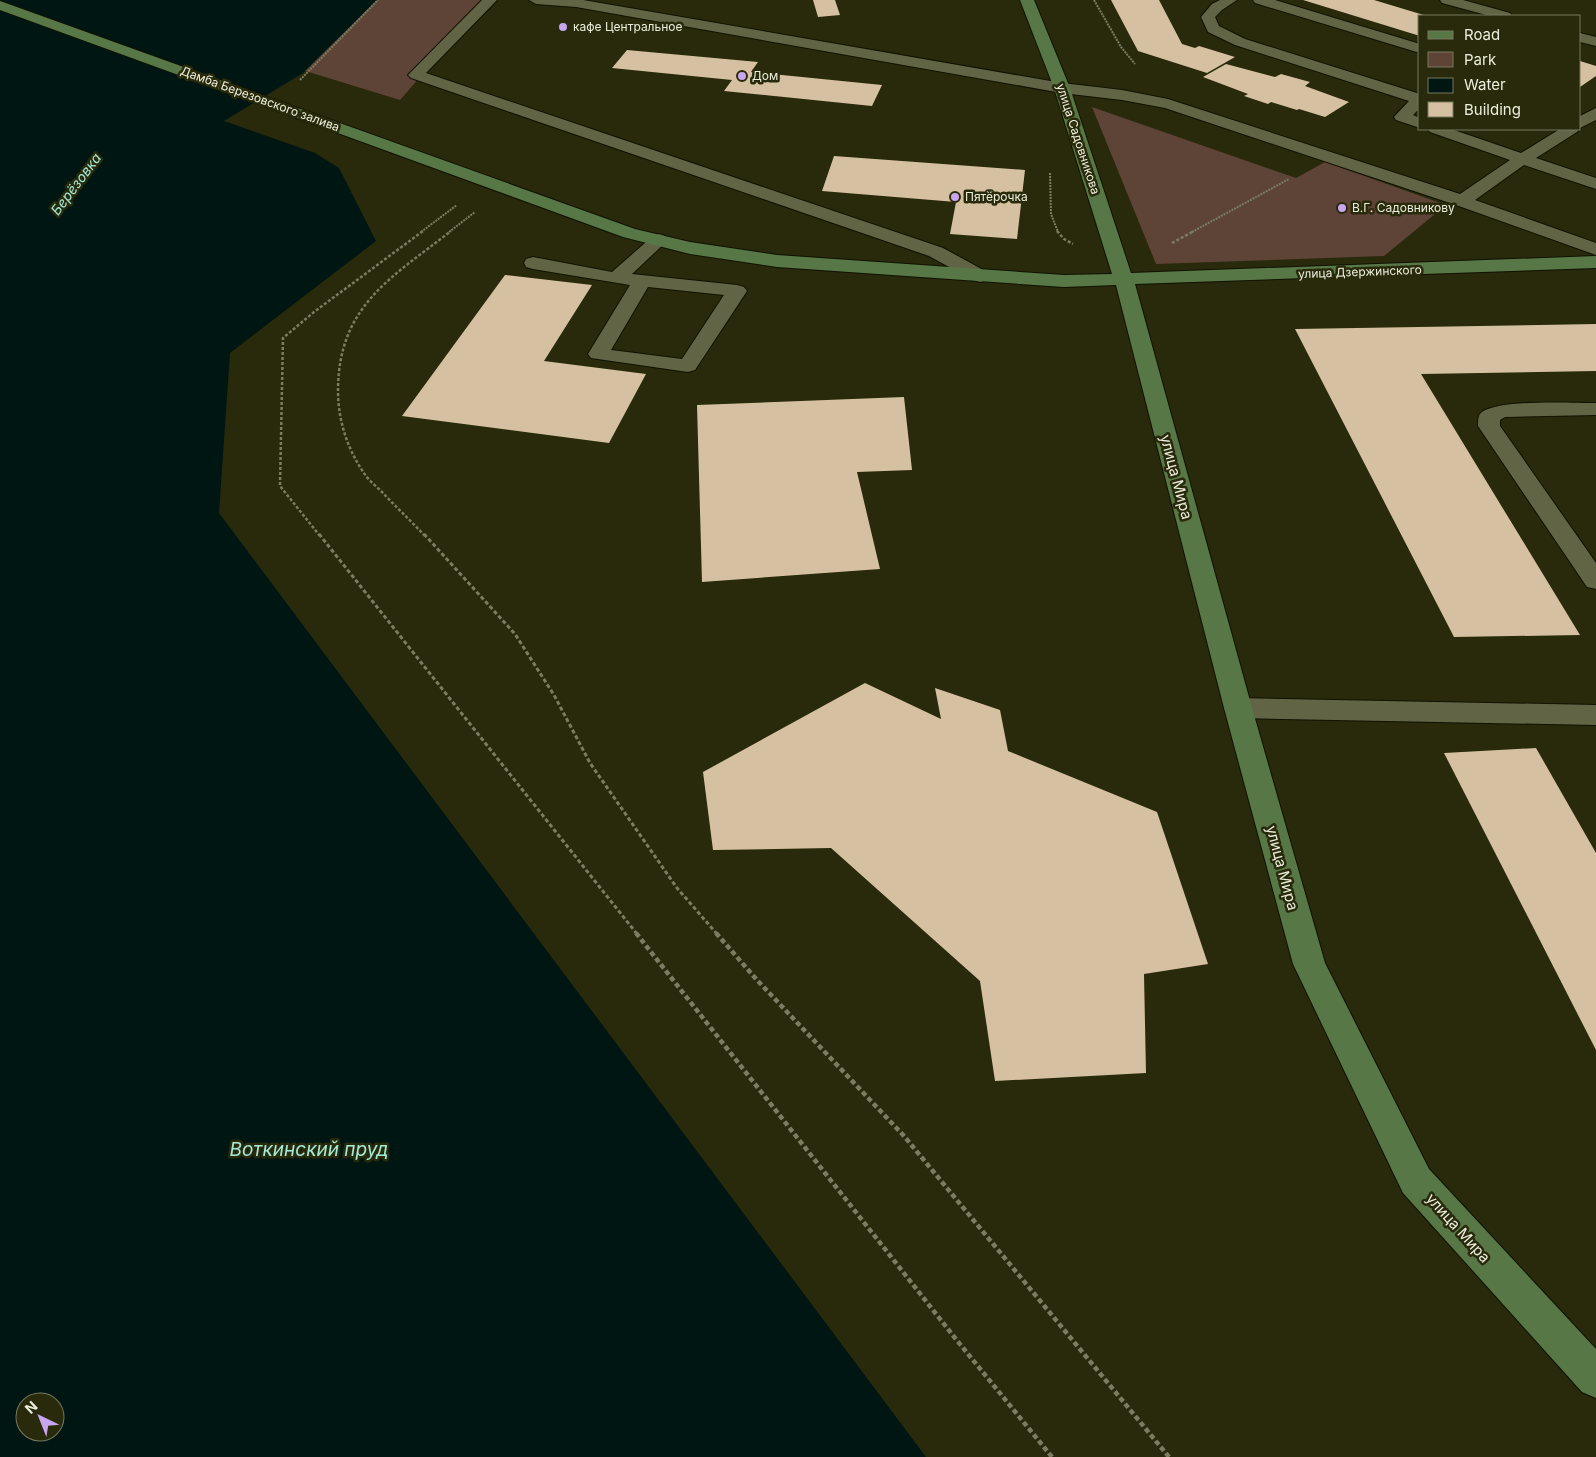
<svg xmlns="http://www.w3.org/2000/svg" width="1596" height="1457" viewBox="0 0 1596 1457" font-family="Inter,sans-serif">
<style>
.green{fill:#5e4337}
.water{fill:#001612;fill-rule:evenodd}
.building{fill:#d5c1a1}
.lines{fill:none;stroke-linecap:round;stroke-linejoin:round}
.service-casing{stroke:#111200;stroke-width:2}
.minor-casing{stroke:#111200;stroke-width:2}
.secondary-casing{stroke:#111200;stroke-width:2}
.path-far3{stroke:#7b7d63;stroke-width:2;stroke-dasharray:2 1;stroke-linecap:butt}
.path-far2{stroke:#7b7d63;stroke-width:2.5;stroke-dasharray:3 2;stroke-linecap:butt}
.path-far1{stroke:#7b7d63;stroke-width:3;stroke-dasharray:4 2.5;stroke-linecap:butt}
.path{stroke:#7b7d63;stroke-width:4.5;stroke-dasharray:5 3;stroke-linecap:butt}
.service{fill:#626545;fill-rule:evenodd}
.minor{fill:#626545;fill-rule:evenodd}
.secondary{fill:#577747;fill-rule:evenodd}
.poi-dot{fill:#c8a6ef;stroke:#282a0b;stroke-width:2}
.labels{text-anchor:middle;stroke-width:5;stroke-linejoin:round;paint-order:stroke}
.far-poi-label{font-size:12px;fill:#eceedc;stroke:#282a0b;text-anchor:start}
.far-street-label{font-size:12px;fill:#eceedc;stroke:#282a0b}
.far-water-label{font-size:14px;font-style:italic;fill:#a2eada;stroke:#282a0b}
.street-label{font-size:15px;fill:#eceedc;stroke:#282a0b}
.near-water-label{font-size:19px;font-style:italic;fill:#a2eada;stroke:#282a0b}
</style>
<rect width="100%" height="100%" fill="#282a0b"/>
<g class="green">
<polygon points="74,0 487,0 400,100"/>
<polygon points="1092,107 1296,178 1325,162 1446,205 1384,256 1156,264"/>
</g>
<path class="water" d="M0 0H377L303 73 224 121 315 153 339 168 376 241 230 353 219 513 926 1457H0ZM25 1402H55V1432H25Z"/>
<g class="building">
<polygon points="813,0 835,0 840,15 818,17"/>
<polygon points="1111,0 1159,0 1182,44 1195,48 1199,46 1235,57 1207,73 1138,51"/>
<polygon points="1303,0 1374,0 1427,16 1420,16 1420,36"/>
<polygon points="627,50 758,62 751,72 882,85 872,106 724,91 732,80 612,68"/>
<polygon points="1580,61 1596,66 1596,76 1580,87"/>
<polygon points="1226,64 1275,77 1281,74 1310,82 1305,86 1349,102 1325,117 1299,109 1297,110 1271,102 1268,104 1244,96 1248,94 1203,77"/>
<polygon points="834,156 1025,170 1017,239 950,234 956,202 822,191"/>
<polygon points="505,275 592,285 544,361 646,374 609,443 402,416"/>
<polygon points="1596,324 1596,371 1421,374 1580,635 1454,637 1295,329"/>
<polygon points="904,397 912,470 857,472 880,569 702,582 697,405"/>
<polygon points="865,683 941,719 935,688 1000,710 1008,751 1157,812 1208,964 1144,974 1146,1073 995,1081 980,981 831,848 713,850 703,772"/>
<polygon points="1536,748 1596,853 1596,1050 1444,753"/>
</g>
<g class="lines">
<defs>
<g id="service">
<polygon points="482,0 497,0 426,73 943,248 987,272 990,276 987,280 980,282 973,280 929,256 411,78 408,75 411,72"/>
<polygon points="529,0 583,0 1062,83 1122,90 1168,99 1460,194 1510,160 1430,132 1428,129 1451,129 1521,153 1560,129 1579,129 1577,132 1536,158 1596,178 1596,189 1524,165 1475,200 1596,243 1596,255 1456,205 1165,108 1122,100 1062,93 576,7 536,4"/>
<polygon points="1220,0 1237,0 1222,10 1215,17 1219,26 1245,39 1420,94 1420,108 1413,115 1420,118 1420,128 1396,120 1394,117 1409,101 1235,45 1208,32 1201,17 1212,4"/>
<polygon points="1253,0 1275,0 1420,44 1420,53 1255,3"/>
<polygon points="1596,108 1596,120 1580,128 1580,116"/>
<path d="M659 234 665 236 668 240 632 274 737 285 744 287 747 291 695 370 688 372 591 358 588 354 630 285 533 269 526 267 524 263 526 259 533 257 612 272 653 236ZM648 287 724 295 682 359 611 350Z"/>
<path d="M1596 403V415L1505 417 1500 420V426L1596 563V589L1587 587 1478 426C1478 420 1478 415 1482 412 1501 399 1571 403 1596 403Z"/>
<polygon points="1238,698 1596,705 1596,725 1238,718 1228,715 1224,708 1228,701"/>
</g>
<g id="minor">
<polygon points="1440,0 1463,0 1510,13 1512,16 1490,16 1442,3"/>
<polygon points="1580,33 1596,37 1596,46 1580,42"/>
</g>
<polygon id="secondary" points="1020,0 1034,0 1070,88 1131,273 1596,256 1596,268 1135,284 1252,708 1325,963 1429,1169 1596,1349 1596,1398 1582,1392 1403,1193 1293,964 1224,708 1116,285 1064,287 777,267 690,254 623,237 0,10 0,1 635,229 690,242 777,255 1064,275 1112,274 1054,88"/>
</defs>
<use href="#service" class="service-casing"/>
<use href="#minor" class="minor-casing"/>
<use href="#secondary" class="secondary-casing"/>
<g class="path-far3">
<polyline points="1094,0 1121,47 1135,64"/>
<polyline points="300,80 378,0"/>
<polyline points="1050,173 1051,214 1058,232"/>
<polyline points="421,232 457,205"/>
<polyline points="449,232 475,212"/>
<polyline points="1192,232 1289,179"/>
</g>
<g class="path-far2">
<polyline points="1057,231 1064,239 1073,244"/>
<polyline points="1172,243 1194,231"/>
<polyline points="320,536 280,486 283,338 314,312 423,231"/>
<path d="M425 536C411 521 396 507 382 492 376 486 368 480 364 473 347 449 338 419 338 391 338 306 391 278 451 231"/>
</g>
<g class="path-far1">
<polyline points="319,534 637,934"/>
<polyline points="424,534 515,634 554,695 590,763 677,888 717,934"/>
</g>
<g class="path">
<polyline points="636,933 955,1338 1052,1457"/>
<polyline points="716,933 757,980 904,1136 1169,1457"/>
</g>
<use href="#service" class="service"/>
<use href="#minor" class="minor"/>
<use href="#secondary" class="secondary"/>
</g>
<g class="poi-dot">
<circle cx="563" cy="27" r="5"/>
<circle cx="742" cy="76" r="5"/>
<circle cx="955" cy="197" r="5"/>
<circle cx="1342" cy="208" r="5"/>
</g>
<g class="labels">
<g class="far-poi-label">
<text x="573" y="31">кафе Центральное</text>
<text x="752" y="80">Дом</text>
<text x="965" y="201">Пятёрочка</text>
<text x="1352" y="212">В.Г. Садовникову</text>
</g>
<g class="far-street-label">
<text transform="translate(260 99) rotate(20)" y="4">Дамба Березовского залива</text>
<text transform="translate(1078 139) rotate(72)" y="4">улица Садовникова</text>
<text transform="translate(1360 272) rotate(-2)" y="4">улица Дзержинского</text>
</g>
<g class="far-water-label">
<text transform="translate(76 184) rotate(-53)" y="5">Берёзовка</text>
</g>
<g class="street-label">
<text transform="translate(1176 477) rotate(75)" y="5">улица Мира</text>
<text transform="translate(1282 868) rotate(75)" y="5">улица Мира</text>
<text transform="translate(1458 1228) rotate(48)" y="5">улица Мира</text>
</g>
<g class="near-water-label">
<text x="309" y="1156">Воткинский пруд</text>
</g>
</g>
<rect x="1418" y="15" width="162" height="115" fill="#282a0b" stroke="#76785f"/>
<rect x="1428" y="31" width="25" height="8" fill="#577747" stroke="#76785f"/>
<text x="1464" y="40" font-size="15" fill="#eceedc">Road</text>
<rect x="1428" y="52" width="25" height="15" fill="#5e4337" stroke="#76785f"/>
<text x="1464" y="65" font-size="15" fill="#eceedc">Park</text>
<rect x="1428" y="78" width="25" height="15" fill="#001612" stroke="#76785f"/>
<text x="1464" y="90" font-size="15" fill="#eceedc">Water</text>
<rect x="1428" y="102" width="25" height="15" fill="#d5c1a1" stroke="#76785f"/>
<text x="1464" y="115" font-size="15" fill="#eceedc">Building</text>
<g transform="translate(40 1417) rotate(317)"><circle r="24" fill="#282a0b" stroke="#76785f"/>
<path d="M0-4L9 19L0 12L-9 19Z" fill="#c8a6ef"/>
<text y="-8" font-size="14" font-weight="bold" text-anchor="middle" fill="#eceedc">N</text>
</g>
</svg>
